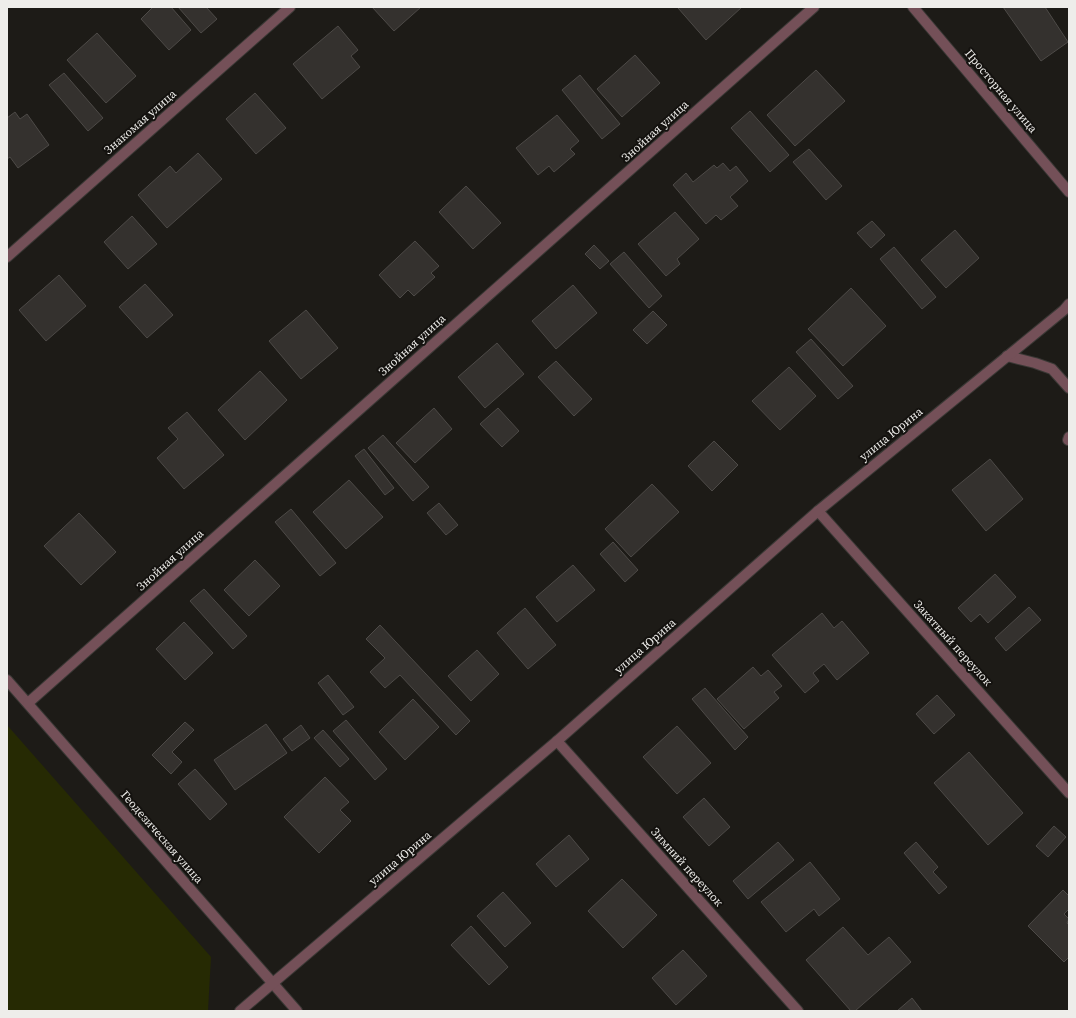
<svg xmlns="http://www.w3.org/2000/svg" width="1076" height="1018" viewBox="0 0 1076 1018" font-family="'Source Serif 4',serif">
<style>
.green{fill:#262a03}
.building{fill:#34312e;stroke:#4d4a47}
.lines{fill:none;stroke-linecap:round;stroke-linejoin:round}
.service-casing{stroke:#3a3835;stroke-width:12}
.minor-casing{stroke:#3a3835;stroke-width:12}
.service{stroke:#745058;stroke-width:10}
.minor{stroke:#745058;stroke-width:10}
.labels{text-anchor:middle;stroke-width:4;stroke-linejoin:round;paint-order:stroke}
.street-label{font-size:12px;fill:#eeedea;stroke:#14120f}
</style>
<rect width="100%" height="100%" fill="#1d1b17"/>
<polygon class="green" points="7,725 211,957 208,1011 7,1011"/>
<g class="building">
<polygon points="153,7 171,7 191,30 169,50 141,19"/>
<polygon points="178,7 206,7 217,19 201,33"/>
<polygon points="372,7 421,7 394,31"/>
<polygon points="679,7 742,7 706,40 678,8"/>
<polygon points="1003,7 1045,7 1068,42 1041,61"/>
<polygon points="338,26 358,50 351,56 360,67 322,99 293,64"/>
<polygon points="97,33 136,76 106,103 67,60"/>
<polygon points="635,55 660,83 622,117 597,89"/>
<polygon points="816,70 845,101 795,146 767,115"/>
<polygon points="64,73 103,118 88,131 49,85"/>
<polygon points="580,75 620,124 602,139 562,90"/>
<polygon points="255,93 286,128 256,154 226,119"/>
<polygon points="750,111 789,155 770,172 731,128"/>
<polygon points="15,112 20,119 27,114 49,145 18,168 10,157 7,159 7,118"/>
<polygon points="557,115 579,141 570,149 575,154 554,172 549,166 538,175 516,148"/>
<polygon points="809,149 842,186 826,200 793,162"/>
<polygon points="198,153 222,179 167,228 138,195 170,166 176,173"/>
<polygon points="723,163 730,171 736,166 748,181 730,197 738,206 721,220 716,215 706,224 673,185 686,173 693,182 714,165 717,168"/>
<polygon points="466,186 501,223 473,249 439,212"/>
<polygon points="675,212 699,239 677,259 680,264 666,276 638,244"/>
<polygon points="132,216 157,244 128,269 104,242"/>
<polygon points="872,221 885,235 871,248 857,233"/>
<polygon points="955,230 979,258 946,288 921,260"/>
<polygon points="415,241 439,266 431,273 435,277 414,296 408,290 400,298 379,275"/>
<polygon points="594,245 609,261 600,269 585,254"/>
<polygon points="894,247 936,297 922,309 880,259"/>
<polygon points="624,252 662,296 649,308 610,264"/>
<polygon points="59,275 86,306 46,341 19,310"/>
<polygon points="145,284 173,315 147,338 119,307"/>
<polygon points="573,285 597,313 556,349 532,321"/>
<polygon points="851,288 886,326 843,366 808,329"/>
<polygon points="306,310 338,348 301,379 269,341"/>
<polygon points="653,311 667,325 647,344 633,330"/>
<polygon points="811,339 853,386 838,399 796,352"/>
<polygon points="497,343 524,374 485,408 458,377"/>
<polygon points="556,361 592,399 574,416 538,377"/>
<polygon points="789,367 816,396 780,430 752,401"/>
<polygon points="260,371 287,400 245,440 218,410"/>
<polygon points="434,408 452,429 415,463 396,443"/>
<polygon points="498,408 519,431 502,447 480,424"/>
<polygon points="187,412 224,455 184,489 157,458 178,439 168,428"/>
<polygon points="383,435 429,487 413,501 368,448"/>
<polygon points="714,441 738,465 712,491 688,466"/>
<polygon points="364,449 394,488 385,495 355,456"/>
<polygon points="990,459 1023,499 986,531 952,490"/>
<polygon points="349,480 383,517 346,549 313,512"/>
<polygon points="652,484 679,512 631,557 605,529"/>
<polygon points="439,503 458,525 446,535 427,513"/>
<polygon points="291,509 336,563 320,576 275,522"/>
<polygon points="79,513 116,552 81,585 44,546"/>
<polygon points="613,542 638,570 625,582 600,554"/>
<polygon points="255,560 280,586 249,616 224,590"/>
<polygon points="573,565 595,590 557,622 536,597"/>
<polygon points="995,574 1016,597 988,623 980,614 971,622 958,608"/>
<polygon points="204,589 247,636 233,649 190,601"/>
<polygon points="1029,607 1041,620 1006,651 995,638"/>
<polygon points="525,608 556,645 528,669 497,633"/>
<polygon points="822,613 834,628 842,621 869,653 837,680 824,664 813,673 819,681 805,693 772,655"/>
<polygon points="184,622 213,653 185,680 156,649"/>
<polygon points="380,625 470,721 456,735 400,675 385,688 370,672 385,658 366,639"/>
<polygon points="477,650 499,674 471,701 448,676"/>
<polygon points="753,667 761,676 768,670 782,686 774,692 779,698 744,729 717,699"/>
<polygon points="328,675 354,707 343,715 318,683"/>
<polygon points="705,688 748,737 735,750 692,699"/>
<polygon points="937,695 955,715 934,734 916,714"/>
<polygon points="413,699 439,727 405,760 379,732"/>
<polygon points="346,720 387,769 375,780 333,731"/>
<polygon points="185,722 194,730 172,752 182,762 171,774 152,755"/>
<polygon points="266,724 287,753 235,790 214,760"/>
<polygon points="301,725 310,738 292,751 283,739"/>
<polygon points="677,726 711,763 677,794 643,757"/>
<polygon points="323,730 349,759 340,767 314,738"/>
<polygon points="969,752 1023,813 988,845 934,783"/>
<polygon points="195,769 227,804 210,820 178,784"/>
<polygon points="325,777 349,802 340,810 351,821 319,853 284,817"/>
<polygon points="704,798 730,827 709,846 683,817"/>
<polygon points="1054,826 1066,837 1048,857 1036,846"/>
<polygon points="569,835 589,859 556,887 536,864"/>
<polygon points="778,842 794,860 748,899 733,881"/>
<polygon points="916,842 938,867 933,872 947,887 939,894 904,853"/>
<polygon points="810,862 840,899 819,916 814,909 786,932 761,902"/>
<polygon points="622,879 657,915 623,948 588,911"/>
<polygon points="1063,890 1069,896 1069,909 1064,914 1069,919 1067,923 1069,925 1069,957 1064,962 1028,926"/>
<polygon points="503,892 531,923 505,947 477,916"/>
<polygon points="471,926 508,967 489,985 451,945"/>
<polygon points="843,927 868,955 889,937 911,962 855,1011 851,1011 806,960"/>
<polygon points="683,950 707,976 676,1005 652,978"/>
<polygon points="912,998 922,1011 897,1011"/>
</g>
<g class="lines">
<defs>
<g id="service">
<polyline points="1007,356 1035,363 1052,369 1069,388"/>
<polyline points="1068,440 1069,437"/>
</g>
<g id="minor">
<polyline points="913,7 1069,192"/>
<polyline points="7,257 290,7"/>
<polyline points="818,511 1069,793"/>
<polyline points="7,680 297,1011"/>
<polyline points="28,703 814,7"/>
<polyline points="557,741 798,1011"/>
<polyline points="240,1011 557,741 818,511 1064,310 1069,304"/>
</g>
</defs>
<use href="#service" class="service-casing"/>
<use href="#minor" class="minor-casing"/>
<use href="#service" class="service"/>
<use href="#minor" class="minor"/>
</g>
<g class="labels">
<g class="street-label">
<text transform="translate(1001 91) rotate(50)" y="4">Просторная улица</text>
<text transform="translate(140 122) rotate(-41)" y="4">Знакомая улица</text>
<text transform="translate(655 131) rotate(-42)" y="4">Знойная улица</text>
<text transform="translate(412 345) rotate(-42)" y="4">Знойная улица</text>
<text transform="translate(891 434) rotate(-39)" y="4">улица Юрина</text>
<text transform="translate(170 560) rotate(-42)" y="4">Знойная улица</text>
<text transform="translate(953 643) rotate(48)" y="4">Закатный переулок</text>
<text transform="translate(645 646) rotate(-41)" y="4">улица Юрина</text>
<text transform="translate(162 837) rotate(49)" y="4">Геодезическая улица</text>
<text transform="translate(400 858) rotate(-40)" y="4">улица Юрина</text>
<text transform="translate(687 867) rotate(48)" y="4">Зимний переулок</text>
</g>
</g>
<rect width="1076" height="1018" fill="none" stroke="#eeedea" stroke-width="16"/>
</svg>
